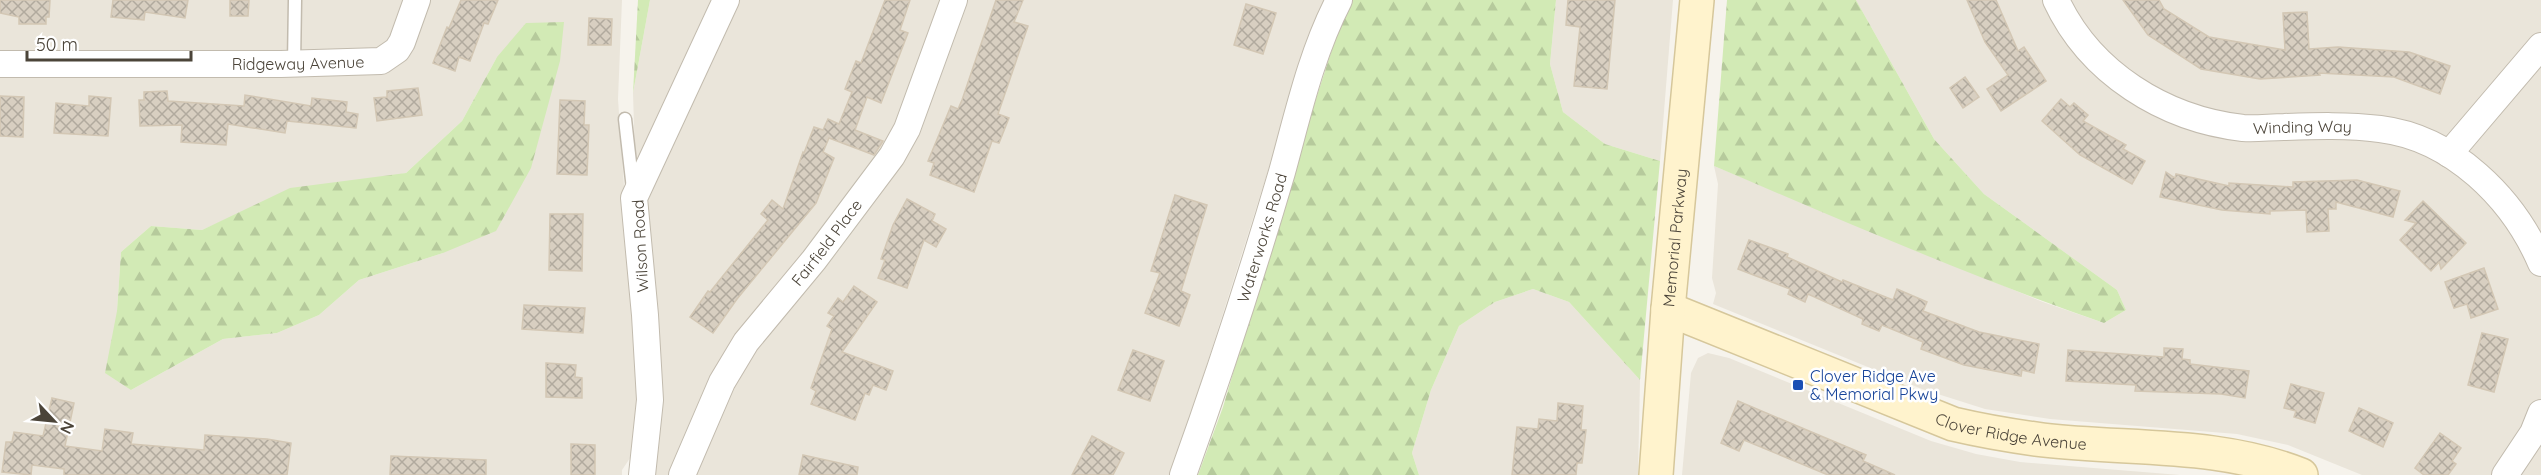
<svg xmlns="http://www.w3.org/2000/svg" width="2541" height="475" viewBox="0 0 2541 475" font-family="Quicksand,sans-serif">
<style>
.residential{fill:#eae5da;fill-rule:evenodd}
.forest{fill:url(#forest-firs)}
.building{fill:url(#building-cross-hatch);stroke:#d3c7b4;stroke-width:1.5}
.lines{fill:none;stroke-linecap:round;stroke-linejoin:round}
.lane-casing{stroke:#c2bbae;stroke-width:15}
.street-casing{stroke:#c2bbae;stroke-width:28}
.secondary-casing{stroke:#d6c79b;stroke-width:36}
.lane{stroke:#fff;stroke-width:12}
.street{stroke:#fff;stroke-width:26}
.secondary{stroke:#fff3cd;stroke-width:33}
.transit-dot{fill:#1a4fb4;stroke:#fff;stroke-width:2}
.labels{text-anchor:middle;stroke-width:5;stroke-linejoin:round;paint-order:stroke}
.street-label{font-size:16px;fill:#4b4439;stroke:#fff}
.transit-label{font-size:16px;fill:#164399;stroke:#fff;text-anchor:start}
</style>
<defs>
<pattern id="forest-firs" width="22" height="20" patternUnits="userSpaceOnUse" patternTransform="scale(1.5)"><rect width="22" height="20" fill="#d2eab5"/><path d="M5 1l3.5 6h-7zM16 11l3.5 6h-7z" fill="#b6ca9c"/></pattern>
<pattern id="building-cross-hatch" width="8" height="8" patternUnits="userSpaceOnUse" patternTransform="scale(1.5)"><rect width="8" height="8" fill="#d8cfc1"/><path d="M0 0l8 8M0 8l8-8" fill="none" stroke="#b1aa9e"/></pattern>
</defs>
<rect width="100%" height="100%" fill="#f6f3ec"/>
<g class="residential">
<path d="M0 0H622L618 99 636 360V449L622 470V475H0ZM497 57 443 253 359 280 319 315 277 333 223 339 131 390 117 311 121 252 151 226 202 230 238 214 406 173 462 121Z"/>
<polygon points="650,0 1329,0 1296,82 1172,475 648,475 642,228 635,157 633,93"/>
<polygon points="1556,0 1673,0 1660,161 1605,144 1563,112 1550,64"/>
<polygon points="1856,0 2541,0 2541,475 2362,475 2288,445 2237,434 2050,419 1985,409 1922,389 1713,304 1716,293 1712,278 1718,184 1714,166 2043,302 2104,323 2126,310 2117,290 1984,194 1934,139"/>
<polygon points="1533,289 1569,302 1640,380 1638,475 1419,475 1412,453 1431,390 1459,326 1495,302"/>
<polygon points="1708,353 1729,358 1931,441 1976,454 2020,462 2180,475 1682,475 1691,373 1698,358"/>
</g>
<g class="forest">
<polygon points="638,0 650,0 633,93"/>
<polygon points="1350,0 1556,0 1550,64 1563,112 1605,144 1660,161 1640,380 1569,302 1533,289 1495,302 1459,326 1431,390 1412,453 1419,475 1198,475 1223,407 1295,164 1346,6"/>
<path d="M1727 0H1856L1934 139 1984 194 2117 290 2126 310 2104 323C1972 277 1843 221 1714 166Z"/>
<polygon points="564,22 560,61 531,168 496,231 443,253 359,280 319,315 277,333 223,339 131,390 105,373 117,311 121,252 151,226 202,230 290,188 406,173 462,121 497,57 526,23"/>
</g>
<g class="building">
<polygon points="0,0 50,0 49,17 46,17 46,24 19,24 19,17 0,13"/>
<polygon points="113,0 188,0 185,18 145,12 144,20 111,17"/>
<polygon points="230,0 249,0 248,16 230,16"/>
<polygon points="461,0 498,0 488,24 484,23 470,61 459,57 455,71 433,63 447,27 449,28"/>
<polygon points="885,0 910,0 900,30 908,33 881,103 867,97 855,130 883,141 874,155 829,138 823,152 834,158 816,203 737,299 713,333 690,317 708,291 710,292 768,220 761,214 772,200 783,209 803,152 804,153 814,127 823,130 828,119 839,124 852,92 845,89 856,61 861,63"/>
<polygon points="996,0 1023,0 1014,22 1028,26 998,114 1009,118 999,143 992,141 974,192 930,175 934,163 928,161 951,106 958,109 962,100"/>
<polygon points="1568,0 1615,0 1607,89 1574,86 1580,27 1566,25"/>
<polygon points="1967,0 1996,0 2018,51 2024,47 2046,81 2001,111 1987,89 2008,75 1985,42"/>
<polygon points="2123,0 2159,0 2164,9 2209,37 2285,50 2283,13 2307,12 2309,49 2338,47 2409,52 2450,66 2440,94 2394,77 2319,73 2320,75 2260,79 2201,69 2148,35"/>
<polygon points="1246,4 1276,13 1263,54 1234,45"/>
<polygon points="589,18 612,19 611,45 588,45"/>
<polygon points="1965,77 1979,97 1963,108 1950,88"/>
<polygon points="418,88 422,115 377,121 374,98 387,97 387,91"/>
<polygon points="167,91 168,101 244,106 245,95 311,106 312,98 347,102 346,112 358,114 356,128 287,121 285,133 228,124 226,145 181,142 182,125 140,126 139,100 144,100 144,92"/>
<polygon points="0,96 24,97 23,137 0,136"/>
<polygon points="89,96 111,98 108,136 54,133 56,103 89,106"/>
<polygon points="2061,99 2070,107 2074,103 2088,115 2083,121 2126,145 2123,149 2145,161 2132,184 2080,155 2042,121"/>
<polygon points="560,100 585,101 584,125 589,125 587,175 557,174"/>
<polygon points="2166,172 2175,178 2176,174 2229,186 2229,183 2293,187 2293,182 2357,180 2400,191 2393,217 2336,202 2336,209 2328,209 2329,231 2307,232 2306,210 2270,211 2270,214 2222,210 2160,197"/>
<polygon points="1175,195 1207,205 1181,291 1190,295 1179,326 1145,313 1160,273 1151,271"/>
<polygon points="907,199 935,214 932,221 946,229 936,247 924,240 907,288 878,278 885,260 881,259 893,225"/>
<polygon points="2423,201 2466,243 2441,269 2439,262 2431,271 2400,240 2416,223 2405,220"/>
<polygon points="550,214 583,214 582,271 549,270"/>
<polygon points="1749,240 1788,254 1787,257 1842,282 1843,280 1893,300 1897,289 1927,302 1923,311 1979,332 2039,344 2034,373 2022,370 2021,376 1964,365 1921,349 1923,342 1882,325 1879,331 1862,324 1863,319 1808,294 1805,302 1788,294 1790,289 1738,269"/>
<polygon points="2484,268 2498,309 2471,318 2467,304 2454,308 2445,282"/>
<polygon points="854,286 877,302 842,352 893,371 886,390 873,385 869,395 865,393 855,420 811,404 816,391 811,388 832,329 827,326 834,316 828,313 838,298 843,302"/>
<polygon points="524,305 585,308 583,333 522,329"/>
<polygon points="2482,333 2508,339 2494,392 2468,385"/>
<polygon points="2164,348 2183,349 2182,359 2190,360 2190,364 2249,371 2245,398 2221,394 2135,391 2136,385 2066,381 2068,350 2164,357"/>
<polygon points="1133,350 1164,361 1150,401 1118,390"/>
<polygon points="546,363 576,365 575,377 582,378 582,398 546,397"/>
<polygon points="2291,384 2324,393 2315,423 2294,417 2296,411 2284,408"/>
<polygon points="52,398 74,403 65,446 102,451 105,429 133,433 131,444 204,450 205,435 267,439 291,443 287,475 64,475 64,469 32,465 31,475 2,472 6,442 12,442 14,432 43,436"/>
<polygon points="1738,401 1866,455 1863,461 1895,475 1828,475 1744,440 1739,451 1721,443"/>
<polygon points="1558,403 1583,406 1581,430 1586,430 1582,463 1577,463 1576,475 1512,475 1517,427 1538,429 1539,419 1557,421"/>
<polygon points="2359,408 2393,423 2383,447 2349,431"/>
<polygon points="2440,433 2461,448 2452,461 2456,464 2448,475 2424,475 2415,468"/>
<polygon points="1092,436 1124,453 1113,475 1072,475"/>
<polygon points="571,444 595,445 595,475 571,475"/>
<polygon points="803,455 858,467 857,475 799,475"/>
<polygon points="391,456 486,460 486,475 390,475"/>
</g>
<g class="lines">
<defs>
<g id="lane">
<polyline points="294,64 295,0"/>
<polyline points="625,119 633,189"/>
</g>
<g id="street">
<path id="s1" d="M2056 0C2090 73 2164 119 2243 128 2256 129 2271 127 2284 127 2316 126 2348 125 2380 129 2453 138 2513 198 2541 263"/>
<path id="s2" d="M0 64H281L381 61 397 50 402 42 417 0"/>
<polyline points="2449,154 2541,46"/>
<polyline points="642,475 650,400 645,315 634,198 726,0"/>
<path id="s3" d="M682 475 722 382 746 342 814 260 892 156 907 129 954 0"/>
<path id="s4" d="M1183 475C1219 375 1252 274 1282 172 1298 114 1311 54 1339 0"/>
<polyline points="2505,475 2533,433 2541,413"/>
</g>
<g id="secondary">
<path id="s5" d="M1668 309 1953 424C1983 431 2012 436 2043 440 2130 450 2218 442 2301 475"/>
<path id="s6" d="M1656 475 1668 309 1697 0"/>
</g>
</defs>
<use href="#lane" class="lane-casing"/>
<use href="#street" class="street-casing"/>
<use href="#secondary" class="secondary-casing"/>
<use href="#lane" class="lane"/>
<use href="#street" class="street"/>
<use href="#secondary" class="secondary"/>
</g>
<rect class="transit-dot" x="1792" y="379" width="12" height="12" rx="3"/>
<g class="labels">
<g class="street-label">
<text dy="6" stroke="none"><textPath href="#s2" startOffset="298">Ridgeway Avenue</textPath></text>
<text dy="6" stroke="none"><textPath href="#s1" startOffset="296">Winding Way</textPath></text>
<text dy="6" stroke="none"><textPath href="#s4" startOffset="250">Waterworks Road</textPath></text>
<text dy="6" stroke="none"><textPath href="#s6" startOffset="238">Memorial Parkway</textPath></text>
<text dy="6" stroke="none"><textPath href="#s3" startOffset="276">Fairfield Place</textPath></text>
<text transform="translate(640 246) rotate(-93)" y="6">Wilson Road</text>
<text dy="6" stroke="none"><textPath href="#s5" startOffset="366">Clover Ridge Avenue</textPath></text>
</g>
<g class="transit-label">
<text x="1810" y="382">Clover Ridge Ave<tspan x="1810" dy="18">&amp; Memorial Pkwy</tspan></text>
</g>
</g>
<g transform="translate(54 421) rotate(116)" stroke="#ffffff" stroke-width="4.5" paint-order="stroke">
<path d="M0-4.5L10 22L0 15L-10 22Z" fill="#4b4439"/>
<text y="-9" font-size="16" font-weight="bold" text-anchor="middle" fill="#4b4439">N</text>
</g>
<path d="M27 51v9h164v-9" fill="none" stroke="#4b4439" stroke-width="3"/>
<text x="36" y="51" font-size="18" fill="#4b4439" stroke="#ffffff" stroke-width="4.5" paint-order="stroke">50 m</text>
</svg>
